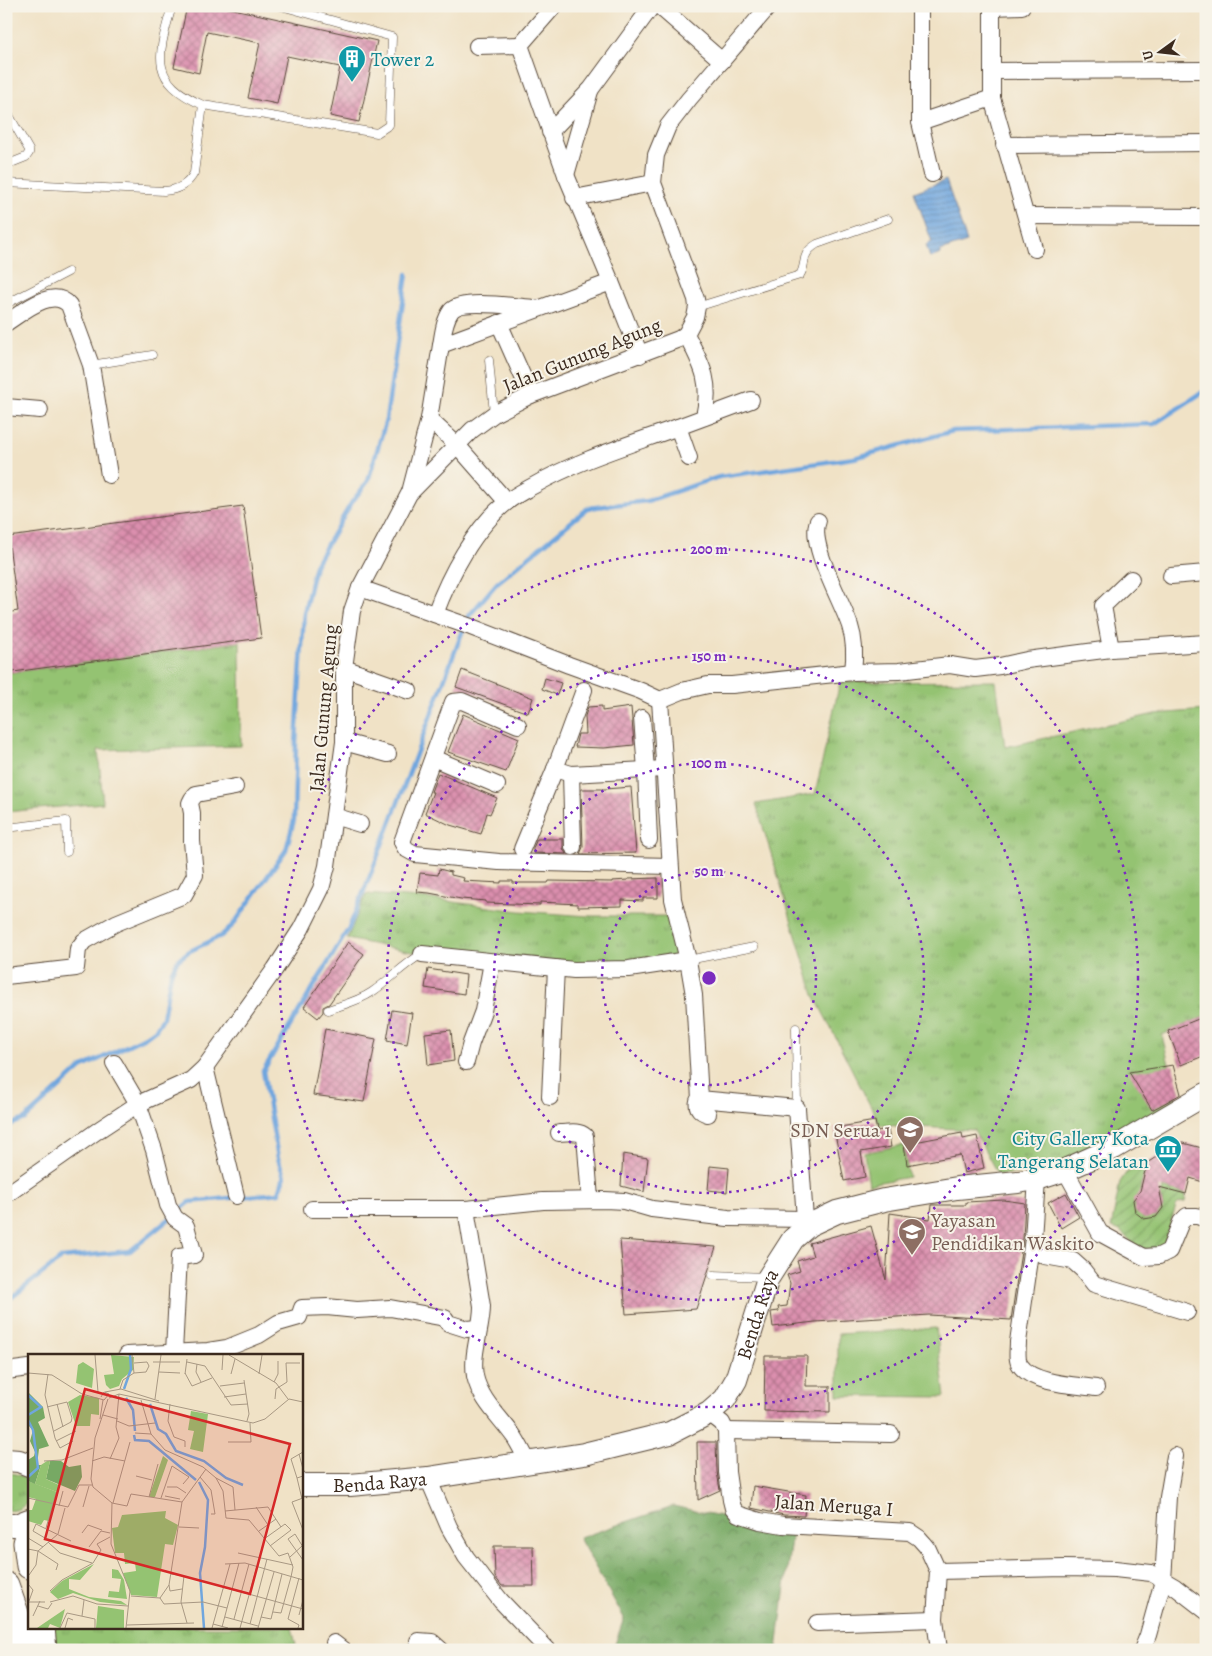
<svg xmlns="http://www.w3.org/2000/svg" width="1212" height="1656" viewBox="0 0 1212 1656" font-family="Alegreya,serif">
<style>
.grass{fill:url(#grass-tufts);stroke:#687648}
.forest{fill:url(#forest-crowns);stroke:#596a41}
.garden{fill:url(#garden-furrows);stroke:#687648}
.pitch{fill:#94c372;stroke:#687648}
.water{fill:url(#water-rules);stroke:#56687e}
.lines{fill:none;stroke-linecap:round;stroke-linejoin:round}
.stream{stroke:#70a6de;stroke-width:4.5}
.building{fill:url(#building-cross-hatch)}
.lane-casing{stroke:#564637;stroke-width:9}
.street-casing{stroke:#564637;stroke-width:18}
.secondary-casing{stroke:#564637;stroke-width:24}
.primary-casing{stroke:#564637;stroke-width:27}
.lane{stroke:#fff;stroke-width:8}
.street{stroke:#fff;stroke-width:16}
.secondary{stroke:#fff;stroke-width:22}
.primary{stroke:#fff;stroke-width:25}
.ring{fill:none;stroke:#7b2cbf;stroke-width:2.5;stroke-dasharray:2.5 5}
.labels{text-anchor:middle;stroke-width:4;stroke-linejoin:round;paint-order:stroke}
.culture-label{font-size:20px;fill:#0d838f;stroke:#f7f3e8;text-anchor:start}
.street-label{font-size:20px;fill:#3b2a1e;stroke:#f7f3e8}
.education-label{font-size:20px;fill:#785e54;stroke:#f7f3e8;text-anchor:end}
.inset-river{fill:none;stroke:#70a6de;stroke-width:2.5}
.inset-road{fill:none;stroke:#a89883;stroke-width:1}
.view{fill:#d62828;fill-opacity:0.15;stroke:#d62828;stroke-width:2.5}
.inset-edge{fill:none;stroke:#3b2a1e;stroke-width:2.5}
.centre{fill:#7b2cbf;stroke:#f7f3e8;stroke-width:2.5}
.ring-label{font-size:15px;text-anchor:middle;font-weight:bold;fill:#7b2cbf;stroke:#f7f3e8;stroke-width:4;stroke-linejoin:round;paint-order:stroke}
</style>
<defs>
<pattern id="grass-tufts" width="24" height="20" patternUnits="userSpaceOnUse" patternTransform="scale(1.25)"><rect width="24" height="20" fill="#94c372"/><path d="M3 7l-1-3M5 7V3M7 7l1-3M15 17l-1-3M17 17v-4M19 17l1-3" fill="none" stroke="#7a9f5d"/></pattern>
<pattern id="forest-crowns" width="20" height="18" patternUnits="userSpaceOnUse" patternTransform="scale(1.25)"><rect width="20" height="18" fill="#77a964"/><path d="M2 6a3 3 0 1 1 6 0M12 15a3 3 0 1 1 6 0" fill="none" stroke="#638a52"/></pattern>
<pattern id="garden-furrows" width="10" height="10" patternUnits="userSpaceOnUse" patternTransform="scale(1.25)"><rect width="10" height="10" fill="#94c372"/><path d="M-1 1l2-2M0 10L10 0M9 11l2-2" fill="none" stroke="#7a9f5d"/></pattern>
<pattern id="water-rules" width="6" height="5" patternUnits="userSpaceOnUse" patternTransform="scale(1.25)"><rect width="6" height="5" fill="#70a6de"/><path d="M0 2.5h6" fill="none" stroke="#5d87b3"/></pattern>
<pattern id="building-cross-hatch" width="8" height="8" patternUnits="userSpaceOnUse" patternTransform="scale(1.25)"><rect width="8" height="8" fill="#db8fae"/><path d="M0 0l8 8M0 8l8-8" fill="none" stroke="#b3758d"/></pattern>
</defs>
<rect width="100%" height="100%" fill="#f7f3e8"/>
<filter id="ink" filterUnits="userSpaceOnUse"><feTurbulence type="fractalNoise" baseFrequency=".02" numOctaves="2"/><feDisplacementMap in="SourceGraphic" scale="10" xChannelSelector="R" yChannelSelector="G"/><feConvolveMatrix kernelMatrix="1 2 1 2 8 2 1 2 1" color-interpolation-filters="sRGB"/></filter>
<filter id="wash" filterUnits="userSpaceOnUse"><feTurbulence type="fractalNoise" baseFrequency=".0096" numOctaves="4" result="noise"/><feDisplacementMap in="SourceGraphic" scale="20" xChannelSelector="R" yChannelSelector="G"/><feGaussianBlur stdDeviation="1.12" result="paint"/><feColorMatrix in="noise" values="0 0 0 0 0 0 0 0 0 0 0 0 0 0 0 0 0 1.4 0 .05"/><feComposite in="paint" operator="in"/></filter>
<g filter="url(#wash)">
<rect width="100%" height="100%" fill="#f0e2c6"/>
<g class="grass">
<polygon points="240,642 241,746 98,750 103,803 6,812 6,673"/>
<polygon points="996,681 1005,747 1155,714 1206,710 1206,1016 1162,1035 1178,1103 1100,1149 1036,1171 998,1175 974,1130 880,1125 814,995 756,804 815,794 840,682"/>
<polygon points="366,894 432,899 519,911 588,916 665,916 676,914 688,960 629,969 422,954 347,939"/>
<path d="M10 1473C27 1475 33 1486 27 1503 20 1509 15 1512 6 1510V1474Z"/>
<polygon points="53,1627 292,1627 297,1650 55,1650"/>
</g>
<polygon class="forest" points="673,1506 792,1531 777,1650 613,1650 624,1618 579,1538"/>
<path class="garden" d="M1147 1163 1140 1191 1163 1208 1161 1196 1163 1188 1186 1194 1185 1202 1179 1203 1176 1206 1165 1242 1160 1249C1155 1249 1149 1250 1144 1249 1128 1247 1130 1231 1111 1228L1120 1182 1126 1173Z"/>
<g class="pitch">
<polygon points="903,1145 909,1177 869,1184 864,1153"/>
<polygon points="936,1328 945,1397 838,1396 838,1334"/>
</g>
<polygon class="water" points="946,180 967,242 940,251 941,254 930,258 926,245 932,242 914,192"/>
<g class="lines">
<g class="stream">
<polyline points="6,1127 25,1119 81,1068 145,1037 156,1029 163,1018 171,973 177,961 188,952 221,936 233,925 286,850 294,820 296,743 304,613 315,565 352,502 368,481 386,420 407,274"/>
<polyline points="6,1302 62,1258 130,1251 190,1202 279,1193 284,1177 278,1158 263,1071 349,928 372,871 468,617 497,583 588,508 647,501 719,477 854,458 953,431 1154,424 1206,390"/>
</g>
</g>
<g id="blocks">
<g class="building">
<polygon points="187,6 220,6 377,41 359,122 330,116 340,67 287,56 277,104 248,98 260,43 207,32 199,73 174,67"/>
<polygon points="243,506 261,638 6,673 6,613 18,611 8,537"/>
<polygon points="462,670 533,698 528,713 456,687"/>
<polygon points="545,678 561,683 557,695 542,689"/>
<polygon points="602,706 602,711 631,707 634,745 604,748 575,747 578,734 586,734 585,716 588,707"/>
<polygon points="463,714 519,738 506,772 448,752"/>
<polygon points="438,773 497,798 490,814 487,813 481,834 450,825 425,813 433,792 431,792"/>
<polygon points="631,787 636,853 580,854 583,847 581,789 605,789"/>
<polygon points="537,839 563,839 563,848 566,854 533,853 533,848"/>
<polygon points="439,869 451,872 451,875 464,878 463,881 501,883 501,881 513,881 513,883 548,883 549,881 612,882 612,881 628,880 628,879 658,878 658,898 643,898 643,901 622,900 622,906 578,907 578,904 540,902 540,905 486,903 486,901 461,899 429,893 417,892 420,873 438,875"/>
<polygon points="348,942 364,954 329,1004 323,1007 323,1012 318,1018 304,1007"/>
<polygon points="428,969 466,975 464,994 425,988"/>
<polygon points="392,1010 412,1013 407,1044 387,1040"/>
<polygon points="1206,1016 1206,1055 1181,1065 1168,1031"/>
<polygon points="325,1029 376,1039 364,1102 313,1095"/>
<polygon points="451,1030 454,1061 428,1065 425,1033"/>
<polygon points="1173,1065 1181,1094 1152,1110 1129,1072"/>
<polygon points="875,1121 877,1131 888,1129 891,1147 861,1152 865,1177 844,1181 834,1128"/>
<polygon points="962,1133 963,1139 977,1136 984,1168 964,1173 960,1155 907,1165 904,1144"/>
<polygon points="1179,1142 1206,1149 1206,1171 1203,1182 1190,1178 1186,1194 1159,1187 1163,1208 1156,1217 1144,1219 1135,1212 1133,1200 1140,1191 1147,1163"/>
<polygon points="623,1154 648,1158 644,1192 621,1186"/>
<polygon points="710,1166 729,1168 727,1192 708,1190"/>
<polygon points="1066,1193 1079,1217 1061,1228 1048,1203"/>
<polygon points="1004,1200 1025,1203 1023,1238 1011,1320 929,1315 815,1322 773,1327 771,1312 779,1311 778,1307 787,1306 790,1283 787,1275 800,1271 797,1261 813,1256 809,1243 871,1226 886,1280 890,1213 930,1219 932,1205 966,1205 966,1202"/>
<polygon points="620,1240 716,1247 696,1309 626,1314"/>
<polygon points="765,1356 807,1356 806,1386 830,1386 830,1412 764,1411"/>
<polygon points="697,1442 716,1442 717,1472 720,1490 698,1500"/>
<polygon points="753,1486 806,1495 804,1516 784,1515 751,1508"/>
<polygon points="494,1546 533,1546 534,1586 502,1586 495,1577"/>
</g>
</g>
</g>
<g filter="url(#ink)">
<use href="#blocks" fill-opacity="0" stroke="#564637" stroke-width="1"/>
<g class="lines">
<defs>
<g id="lane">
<path d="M172 6C158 55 148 81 203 105L377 133 389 125 392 37 281 6"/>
<polyline points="6,110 29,150 29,153 26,157 6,165"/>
<path d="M6 183 164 191C177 190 188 185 194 173L203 105"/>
<polyline points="6,304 68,272"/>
<path d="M697 307 800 275C808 262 799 255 817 244L888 219"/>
<polyline points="489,360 494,414"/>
<polyline points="91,365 152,355"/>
<polyline points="6,828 66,821 67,852"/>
<polyline points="688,960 754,947"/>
<path d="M328 1010C342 1005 359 1001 372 992 390 980 404 964 422 954"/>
<polyline points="796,1028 797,1108"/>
<polyline points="713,1275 766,1277"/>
</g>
<g id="street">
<polyline points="554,6 520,45 566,175 611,282 640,355"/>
<polyline points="659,6 722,61"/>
<polyline points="920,6 920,122 932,174"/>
<polyline points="992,6 992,98 1035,249"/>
<polyline points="992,7 1022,6"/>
<polyline points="477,46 520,45"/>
<polyline points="992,71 1206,70"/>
<polyline points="920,122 992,98"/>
<polyline points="550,132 591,89 652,6"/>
<polyline points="1004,145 1206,143"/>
<polyline points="566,175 590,91"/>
<polyline points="574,198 653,183"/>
<polyline points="1026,216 1206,217"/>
<path d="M6 323C22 313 52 286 69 305L91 365 109 475"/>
<polyline points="499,323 531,395"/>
<path d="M686 334C702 365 712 381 704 417"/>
<path d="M441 345C443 334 444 321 451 311 461 298 517 307 534 308"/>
<polyline points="6,407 40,410"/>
<polyline points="429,419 457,445 507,502"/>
<polyline points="678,427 751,400"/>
<polyline points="410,492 429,419 441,345 611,282"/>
<path d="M818 521C808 544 842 601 850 626 855 641 855 656 853 672"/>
<polyline points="1171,576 1206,573"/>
<polyline points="360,588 471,627 569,665 641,691 660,700 682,691 708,685 732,685 853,672 899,671 950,665 975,669 1000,666 1027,660 1111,649 1206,643"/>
<path d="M435 614C449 576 474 528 507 502 514 496 524 491 533 486 578 460 629 445 678 427L689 458"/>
<polyline points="1111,649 1103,606 1131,579"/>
<polyline points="344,668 409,691"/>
<polyline points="584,690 555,769 571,774 664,769"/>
<polyline points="660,700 673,899 688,960 694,995 700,1099 797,1108 805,1219 809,1225"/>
<polyline points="642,718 646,770 649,840"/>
<polyline points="518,725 462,701 453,702 402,842 406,849 415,854 499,862 670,866"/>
<polyline points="344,742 388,754"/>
<polyline points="433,758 497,785"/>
<polyline points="571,774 573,847"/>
<polyline points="334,816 360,824"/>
<polyline points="522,849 555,769"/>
<polyline points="422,954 574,970 629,969 688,960"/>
<polyline points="6,976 76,968 78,949 84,941 116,923 184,895 195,875 192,841 192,813 190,803 192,799 196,794 235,787"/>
<polyline points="466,1062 471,1043 483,1011 492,962"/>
<polyline points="114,1063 138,1104 154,1150 168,1205 175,1218 186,1226 194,1255 179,1257 174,1352"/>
<polyline points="205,1067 236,1196"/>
<polyline points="550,1097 556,968"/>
<path d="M700 1099 698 1101C696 1108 701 1112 708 1114"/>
<path d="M559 1133C568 1133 578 1130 585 1136L590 1199"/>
<polyline points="1065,1170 1100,1233 1144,1257 1159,1256 1169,1251 1181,1222 1187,1216 1197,1216 1206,1219"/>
<polyline points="1037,1179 1033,1239 1040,1252 1045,1256 1073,1261 1083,1270 1094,1284 1187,1312"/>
<polyline points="6,1195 100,1129 138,1104 191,1080 205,1067 275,969 301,929 321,889 327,866 344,742 344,668 352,611 360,588 409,494 472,430 494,414 531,395 679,339 686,334 695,317 697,307 696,299 653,183 656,155 668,126 689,99 769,6"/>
<polyline points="312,1209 466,1209 543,1201 605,1200 624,1201 652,1209 728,1218 805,1219"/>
<path d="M466 1209 482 1306C482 1329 471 1353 475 1376 480 1400 502 1419 515 1438 520 1446 524 1454 528 1462"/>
<path d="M1033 1239 1018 1342C1018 1349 1016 1359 1020 1365 1032 1384 1076 1385 1096 1388"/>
<polyline points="127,1355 208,1351 227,1348 259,1335 278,1323 299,1317 302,1308 327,1307 357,1310 390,1308 445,1318 448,1323 467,1329 479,1328"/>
<polyline points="6,1371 29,1368"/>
<polyline points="709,1413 722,1423 726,1431 727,1472 731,1500 733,1508 738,1514 760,1521 783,1525 910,1532 919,1538 927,1547 938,1571 935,1619 939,1650"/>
<polyline points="726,1431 891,1434"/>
<polyline points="428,1478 449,1527 466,1557 501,1601 548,1650"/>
<polyline points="938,1571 1065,1568 1115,1569 1151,1573 1175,1587 1206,1611"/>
<polyline points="817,1623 935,1619"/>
<polyline points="418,1641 432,1642 441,1650"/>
<polyline points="334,1643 343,1650"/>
<polyline points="1142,1650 1148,1635 1163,1581 1168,1497 1175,1456"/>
</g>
<g id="secondary">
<polyline points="6,1460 19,1461 29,1465"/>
<path id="s1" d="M301 1485H350L428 1478 584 1454 670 1433 709 1413 725 1399 736 1380 768 1278 793 1239 809 1225 837 1212 884 1200 957 1188 1018 1182 1037 1179 1065 1170 1114 1148 1206 1094"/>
<polyline points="6,1525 16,1525 29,1520"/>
</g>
<g id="primary">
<polyline points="29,1532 26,1543 29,1566"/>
<polyline points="6,1585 17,1616 21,1650"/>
<polyline points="42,1627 44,1650"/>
</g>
</defs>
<use href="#lane" class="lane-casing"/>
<use href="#street" class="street-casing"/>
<use href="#secondary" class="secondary-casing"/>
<use href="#primary" class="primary-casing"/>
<use href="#lane" class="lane"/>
<use href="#street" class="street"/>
<use href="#secondary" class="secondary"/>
<use href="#primary" class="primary"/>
</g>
</g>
<g class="ring">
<circle cx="709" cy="978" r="107"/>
<circle cx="709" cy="978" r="215"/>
<circle cx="709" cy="978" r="322"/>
<circle cx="709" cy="978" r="429"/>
</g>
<defs>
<symbol id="building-pin" viewBox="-11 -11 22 30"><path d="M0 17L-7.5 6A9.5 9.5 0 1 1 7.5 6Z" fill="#0f9aa8" stroke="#f7f3e8"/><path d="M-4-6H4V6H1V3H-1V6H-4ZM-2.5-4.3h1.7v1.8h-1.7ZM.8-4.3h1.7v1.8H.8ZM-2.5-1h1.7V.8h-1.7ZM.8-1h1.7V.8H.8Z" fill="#fff"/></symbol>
<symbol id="school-pin" viewBox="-11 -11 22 30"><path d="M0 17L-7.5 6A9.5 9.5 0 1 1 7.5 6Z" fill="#8d6e63" stroke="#f7f3e8"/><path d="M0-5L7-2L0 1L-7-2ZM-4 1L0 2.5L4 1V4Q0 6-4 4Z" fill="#fff"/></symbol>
<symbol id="museum-pin" viewBox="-11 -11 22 30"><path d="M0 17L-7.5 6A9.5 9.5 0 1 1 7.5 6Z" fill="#0f9aa8" stroke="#f7f3e8"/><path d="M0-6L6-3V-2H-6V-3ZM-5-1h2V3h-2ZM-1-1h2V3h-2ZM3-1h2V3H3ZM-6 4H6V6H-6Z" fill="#fff"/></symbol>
</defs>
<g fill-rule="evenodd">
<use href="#building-pin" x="336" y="43" width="32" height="43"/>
<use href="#school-pin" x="894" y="1114" width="32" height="43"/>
<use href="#museum-pin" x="1152" y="1133" width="32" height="43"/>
<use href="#school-pin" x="896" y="1216" width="32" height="43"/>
</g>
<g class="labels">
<g class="culture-label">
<text x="371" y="66">Tower 2</text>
<text x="1149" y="1145" text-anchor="end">City Gallery Kota<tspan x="1149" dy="23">Tangerang Selatan</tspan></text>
</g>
<g class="street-label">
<text transform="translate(582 355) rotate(-22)" y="7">Jalan Gunung Agung</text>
<text transform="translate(323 708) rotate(-85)" y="7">Jalan Gunung Agung</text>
<text dy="7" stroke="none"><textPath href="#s1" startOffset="530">Benda Raya</textPath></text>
<text dy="7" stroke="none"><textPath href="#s1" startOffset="79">Benda Raya</textPath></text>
<text transform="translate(834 1505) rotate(4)" y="7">Jalan Meruga I</text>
</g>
<g class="education-label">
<text x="891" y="1137">SDN Serua 1</text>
<text x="931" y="1227" text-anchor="start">Yayasan<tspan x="931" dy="23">Pendidikan Waskito</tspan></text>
</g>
</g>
<g transform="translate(28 1354)">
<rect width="275" height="275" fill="#f0e2c6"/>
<path d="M83 1 106 3 105 16 94 25 91 32 82 35 78 31 76 21 86 20ZM55 8 66 15 64 34 48 29 50 11ZM52 41 71 44V61L63 60 62 72H48L40 48ZM163 57 180 60 175 98 162 95 166 77 160 76ZM135 102 140 106 127 143H121ZM0 127 29 138 21 167 16 166 13 171 0 167 1 156H4L8 145 0 143ZM138 157 137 164 150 171 145 191 137 190 129 243 103 241 95 219 108 217 107 209 97 210 96 199H87L84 174 90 173 94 161ZM70 252 96 256V274H68ZM37 255 32 274 22 270 20 274H9Z" fill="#94c372"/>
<path d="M0 38 15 53 17 64 10 68 21 92 11 95 9 111H13L7 130 0 127V106L6 102 7 98 2 87 5 76 0 71ZM22 107H33L41 113 53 111 54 123 47 137 18 125Z" fill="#77a964"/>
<path d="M19 107H22L18 125 31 131 29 138 7 130 13 111Z" fill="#94c372"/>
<path d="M66 210 52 226 41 225V235L61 243 93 247 99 251 72 248 45 239 30 245 22 238 34 227ZM84 215 90 216 96 226 99 245 80 243 81 237 91 238 93 225 84 224Z" fill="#94c372"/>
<path class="inset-river" d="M96 35 103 15 102 1M0 41 13 53 0 61M98 44 105 56 107 77M122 50 130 75 138 80 148 97 176 107 198 124 215 131M0 66 5 76 10 114 0 123M106 81 107 86 121 87 168 126M171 128 180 146 177 193 172 219 176 274"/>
<path class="inset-road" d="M67 1 70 38M201 1 248 29 260 45M125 8H152M159 8 177 12 203 51 220 50M169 10 168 18 173 28M194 16 195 1M131 18 152 19M0 19 24 21 54 40 76 46 81 40 76 38 73 43M106 19 118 18 121 12 119 8 106 9M157 19 164 32 184 24M20 20 17 41 27 84 32 94 45 87M157 20 159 5M203 20 207 5M231 20 234 1M216 26 221 60 219 67M246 28 250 20V7M192 32 216 29M92 35 95 26 106 19 104 1M77 38 93 35 131 47M196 43 218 40M81 44 91 40 225 69 237 65 261 45 275 48M80 45 67 84 63 125 65 133 84 149 83 190 102 237 98 274M127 45 133 1M247 45 248 35 259 28 258 9H272M113 46 123 80 137 96 175 113 188 124 195 137 198 164 221 166 251 202 260 199 265 213 263 223 253 259 245 258M29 50 35 73M142 50 140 67 146 83 157 87V93M19 53 39 48 44 64 43 68 26 77M75 61 90 65M72 65 75 46M89 67 101 72 127 69M107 79 123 80M28 87 48 77M200 88H223L222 69M275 98 263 105 269 124 275 122M271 100 275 115M82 105 91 84 88 73 91 40M16 107 34 106 65 94M64 107 76 103 97 107M108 122 124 126M172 123 183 136 187 160H183M188 124 205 133 207 156M269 124 274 145M139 133H149L158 139M137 142 152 145M121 143 130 110M0 144 40 153 51 131H64M133 144 144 112 161 123 155 130M275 144 264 148 275 176M84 149 99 152 103 140 154 148M85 149 102 88M31 152 35 137M55 153 61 132M228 153 240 171M197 157 240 153 253 173M151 173 171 174M18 174 28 139M231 177 248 165M54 179 60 171 74 176M0 184 15 193M236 185 257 170 263 176 242 192M22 187 5 177 8 170 43 187M20 188 32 199 64 209M61 193 73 177 82 179M275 193 267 180 260 185 275 206M0 195 10 197 30 180 37 154M10 197 30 210 28 216M210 199 265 211M262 203 274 192M197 210 217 209 275 226M143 220 156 222 153 248 159 269M1 221 8 211 10 197M0 230 5 236 1 247M195 233 275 255M154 235 142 237 141 231 154 148 178 115M22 237 34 226 65 209 73 196 69 190 82 183M103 242 132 244M132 244 136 250 175 248 199 254M132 244 141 231M1 248H17M22 248 45 242 69 250 100 252M10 252 20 255 24 249M271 261 275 246M5 262 12 247M54 262 56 246M197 263 230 272M233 263 243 265 254 220M206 265 221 210M185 270 200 274M222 270 239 205M99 271 166 269M194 273 211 209M32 274 39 259 67 265V274M37 274 40 264 45 266M184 274 202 210M212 274 229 212M230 274 246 218M270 274 271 271 260 265 271 224"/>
<path class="view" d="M57 35 262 90 222 240 17 185Z"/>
<rect width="275" height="275" class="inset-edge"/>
</g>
<circle cx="709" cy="978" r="8" class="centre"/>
<g class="ring-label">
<text x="709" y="554">200 m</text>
<text x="709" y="661">150 m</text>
<text x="709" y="768">100 m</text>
<text x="709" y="876">50 m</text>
</g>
<rect width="1212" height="1656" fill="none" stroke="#f7f3e8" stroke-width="25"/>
<g transform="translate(1160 52) rotate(255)" stroke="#f7f3e8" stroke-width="4" paint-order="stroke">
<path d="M0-4L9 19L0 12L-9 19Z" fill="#3b2a1e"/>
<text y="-8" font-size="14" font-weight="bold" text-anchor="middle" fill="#3b2a1e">U</text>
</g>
</svg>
